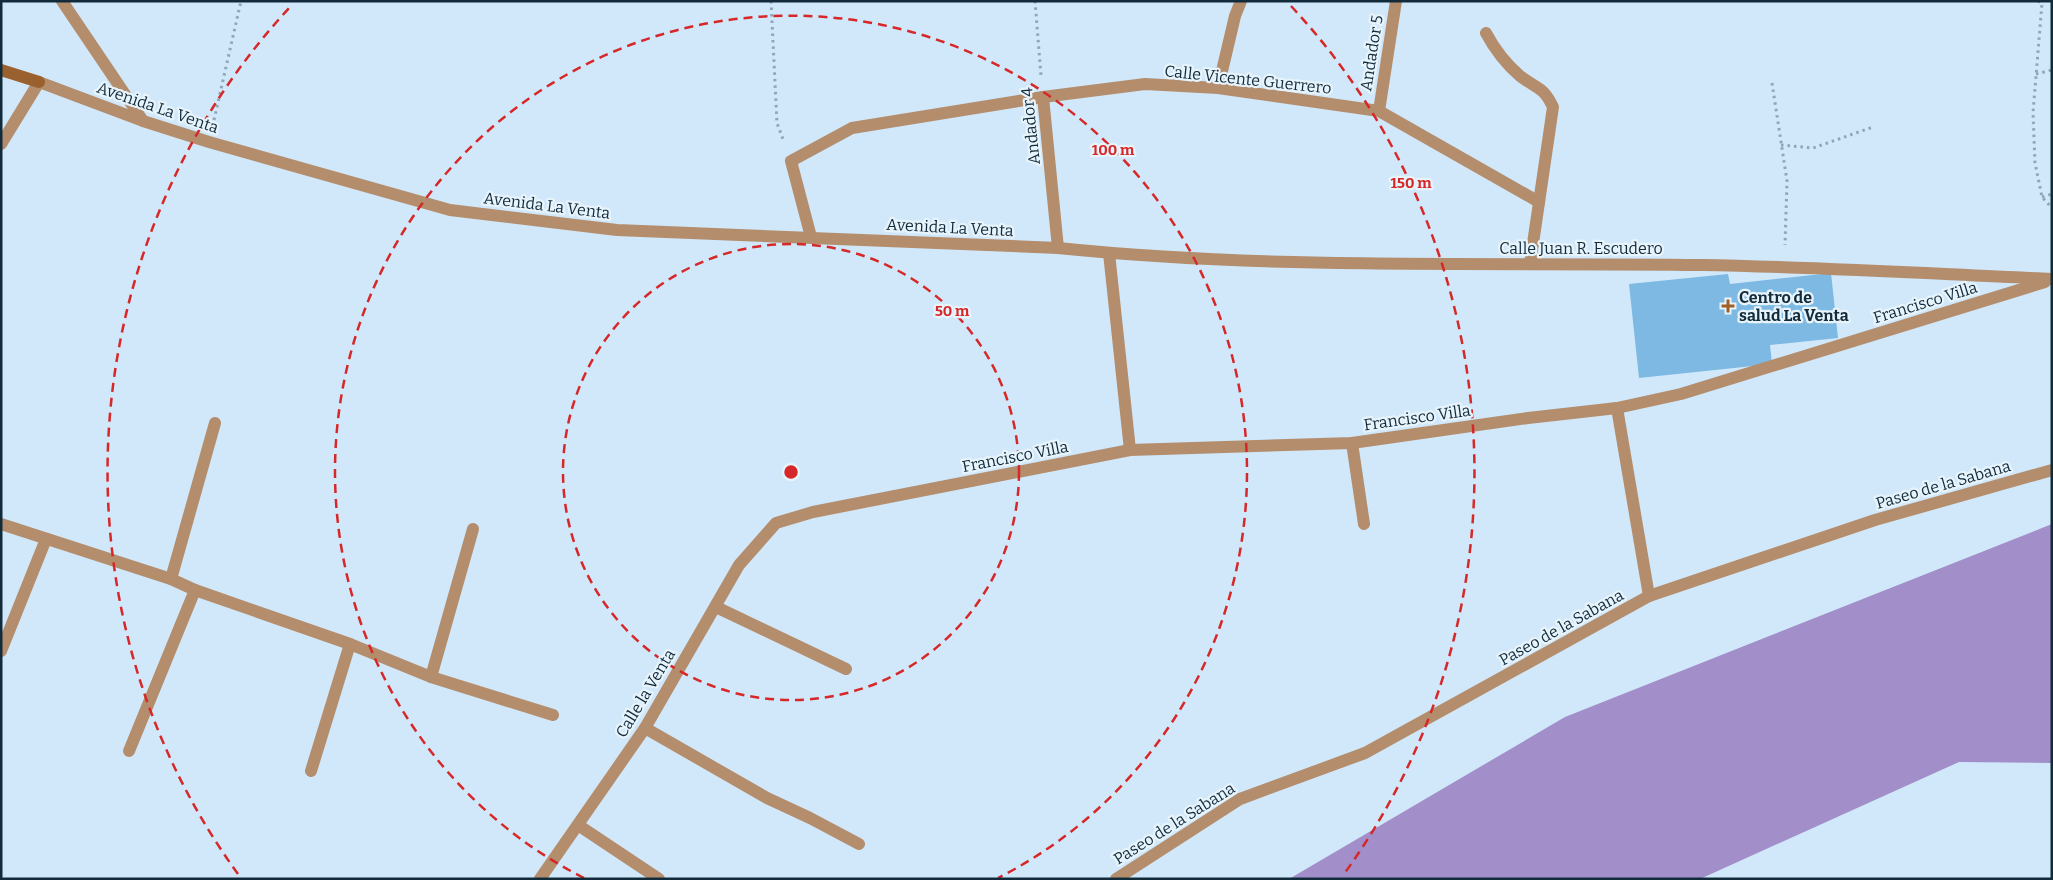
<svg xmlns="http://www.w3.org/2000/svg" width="2053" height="880" viewBox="0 0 2053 880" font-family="Bitter,serif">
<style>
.water{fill:#a28ec8}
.building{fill:#7db9e3}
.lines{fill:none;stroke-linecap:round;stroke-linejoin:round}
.path{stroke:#8ea6b7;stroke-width:3;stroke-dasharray:2.5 4;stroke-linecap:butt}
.lane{stroke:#b48d6d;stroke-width:12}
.street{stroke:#b48d6d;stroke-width:12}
.secondary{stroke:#9a612f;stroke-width:12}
.ring{fill:none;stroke:#d62828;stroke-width:2.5;stroke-dasharray:9 6}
.poi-dot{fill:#9e6026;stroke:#e8f4fc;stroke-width:2}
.labels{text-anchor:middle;stroke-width:4.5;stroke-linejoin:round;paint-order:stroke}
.street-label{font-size:16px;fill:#122b3b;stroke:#e8f4fc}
.poi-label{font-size:16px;font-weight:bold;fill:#122b3b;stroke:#e8f4fc;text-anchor:start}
.centre{fill:#d62828;stroke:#e8f4fc;stroke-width:2.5}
.ring-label{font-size:15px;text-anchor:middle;font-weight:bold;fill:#d62828;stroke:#e8f4fc;stroke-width:4.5;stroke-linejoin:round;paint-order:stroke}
</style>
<rect width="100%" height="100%" fill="#d1e8fa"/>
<polygon class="water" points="2052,524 2052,763 1959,762 1700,879 1289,879 1565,717"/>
<polygon class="building" points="1831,273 1838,338 1770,345 1772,364 1639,378 1629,284 1728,274 1730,284"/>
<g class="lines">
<g class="path">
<polyline points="771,1 777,123 784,142"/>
<polyline points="1035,1 1041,76"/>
<polyline points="2038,1 2042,3 2033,113 2035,163 2042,197 2052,208"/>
<polyline points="2036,74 2052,70"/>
<polyline points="1772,83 1787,181 1785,245"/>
<polyline points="214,120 241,1"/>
<polyline points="1781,145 1813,148 1873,127"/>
<polyline points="2042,197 2052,194"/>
</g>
<g class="lane">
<polyline points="1352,443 1364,524"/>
<polyline points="716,607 846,669"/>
</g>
<g class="street">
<polyline points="62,1 143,121"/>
<path d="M1486 33C1495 50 1505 63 1520 76 1537 89 1543 86 1553 107L1530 264"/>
<polyline points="1218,88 1235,16 1241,1"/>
<polyline points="1043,97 1058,248"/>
<polyline points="1379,111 1396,1"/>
<path d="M1 144 39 82 143 121 209 142 450 210 617 230 1058 248C1272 270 1488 262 1702 265 1819 267 1935 274 2052 279"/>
<polyline points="811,237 791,161 852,128 1043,97 1145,84 1218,88 1379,111 1539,202"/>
<polyline points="1109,253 1130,450"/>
<polyline points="1617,408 1649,596"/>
<polyline points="1,524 171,579 195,590 350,644 431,677 553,715"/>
<polyline points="171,579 215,423"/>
<polyline points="1,651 46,539"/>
<polyline points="431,677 473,529"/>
<polyline points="645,728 767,798 810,818 859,844"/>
<polyline points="129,751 195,590"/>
<polyline points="311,771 350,644"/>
<polyline points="578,825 659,879"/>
<polyline points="540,879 645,728 739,565 776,523 813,512 1130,450 1352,443 1528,418 1617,408 1681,394 2045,282"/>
<polyline points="1116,879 1240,799 1365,753 1649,596 1875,520 2052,470"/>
</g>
<polyline class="secondary" points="1,70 39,82"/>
</g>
<g class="ring">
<circle cx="791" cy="472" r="228"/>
<path d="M584 878A456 456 0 1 1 998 878"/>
<path d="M238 874A684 684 0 0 1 291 6M1291 6A684 684 0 0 1 1344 874"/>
</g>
<path class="poi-dot" d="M1725.5 298.5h5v5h5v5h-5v5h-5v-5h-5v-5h5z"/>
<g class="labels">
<g class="street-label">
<text transform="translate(1371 53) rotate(-81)" y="6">Andador 5</text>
<text transform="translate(1248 79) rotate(6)" y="6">Calle Vicente Guerrero</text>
<text transform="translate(158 107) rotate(19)" y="6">Avenida La Venta</text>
<text transform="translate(1030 126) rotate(-96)" y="6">Andador 4</text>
<text transform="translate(547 205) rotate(7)" y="6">Avenida La Venta</text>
<text transform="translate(950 227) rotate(3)" y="6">Avenida La Venta</text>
<text x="1581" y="254">Calle Juan R. Escudero</text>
<text transform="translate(1925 302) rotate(-17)" y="6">Francisco Villa</text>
<text transform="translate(1417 417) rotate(-8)" y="6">Francisco Villa</text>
<text transform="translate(1015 456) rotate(-11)" y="6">Francisco Villa</text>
<text transform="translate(1943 484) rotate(-16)" y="6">Paseo de la Sabana</text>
<text transform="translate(1561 627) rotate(-29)" y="6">Paseo de la Sabana</text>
<text transform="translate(645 693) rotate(-59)" y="6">Calle la Venta</text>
<text transform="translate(1174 823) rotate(-32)" y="6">Paseo de la Sabana</text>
</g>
<g class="poi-label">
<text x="1739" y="303">Centro de<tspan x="1739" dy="18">salud La Venta</tspan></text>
</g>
</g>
<circle cx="791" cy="472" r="8" class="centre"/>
<g class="ring-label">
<text x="1113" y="155">100 m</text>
<text x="1411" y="188">150 m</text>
<text x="952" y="316">50 m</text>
</g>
<rect width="2053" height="880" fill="none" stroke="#122b3b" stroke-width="5"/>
</svg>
